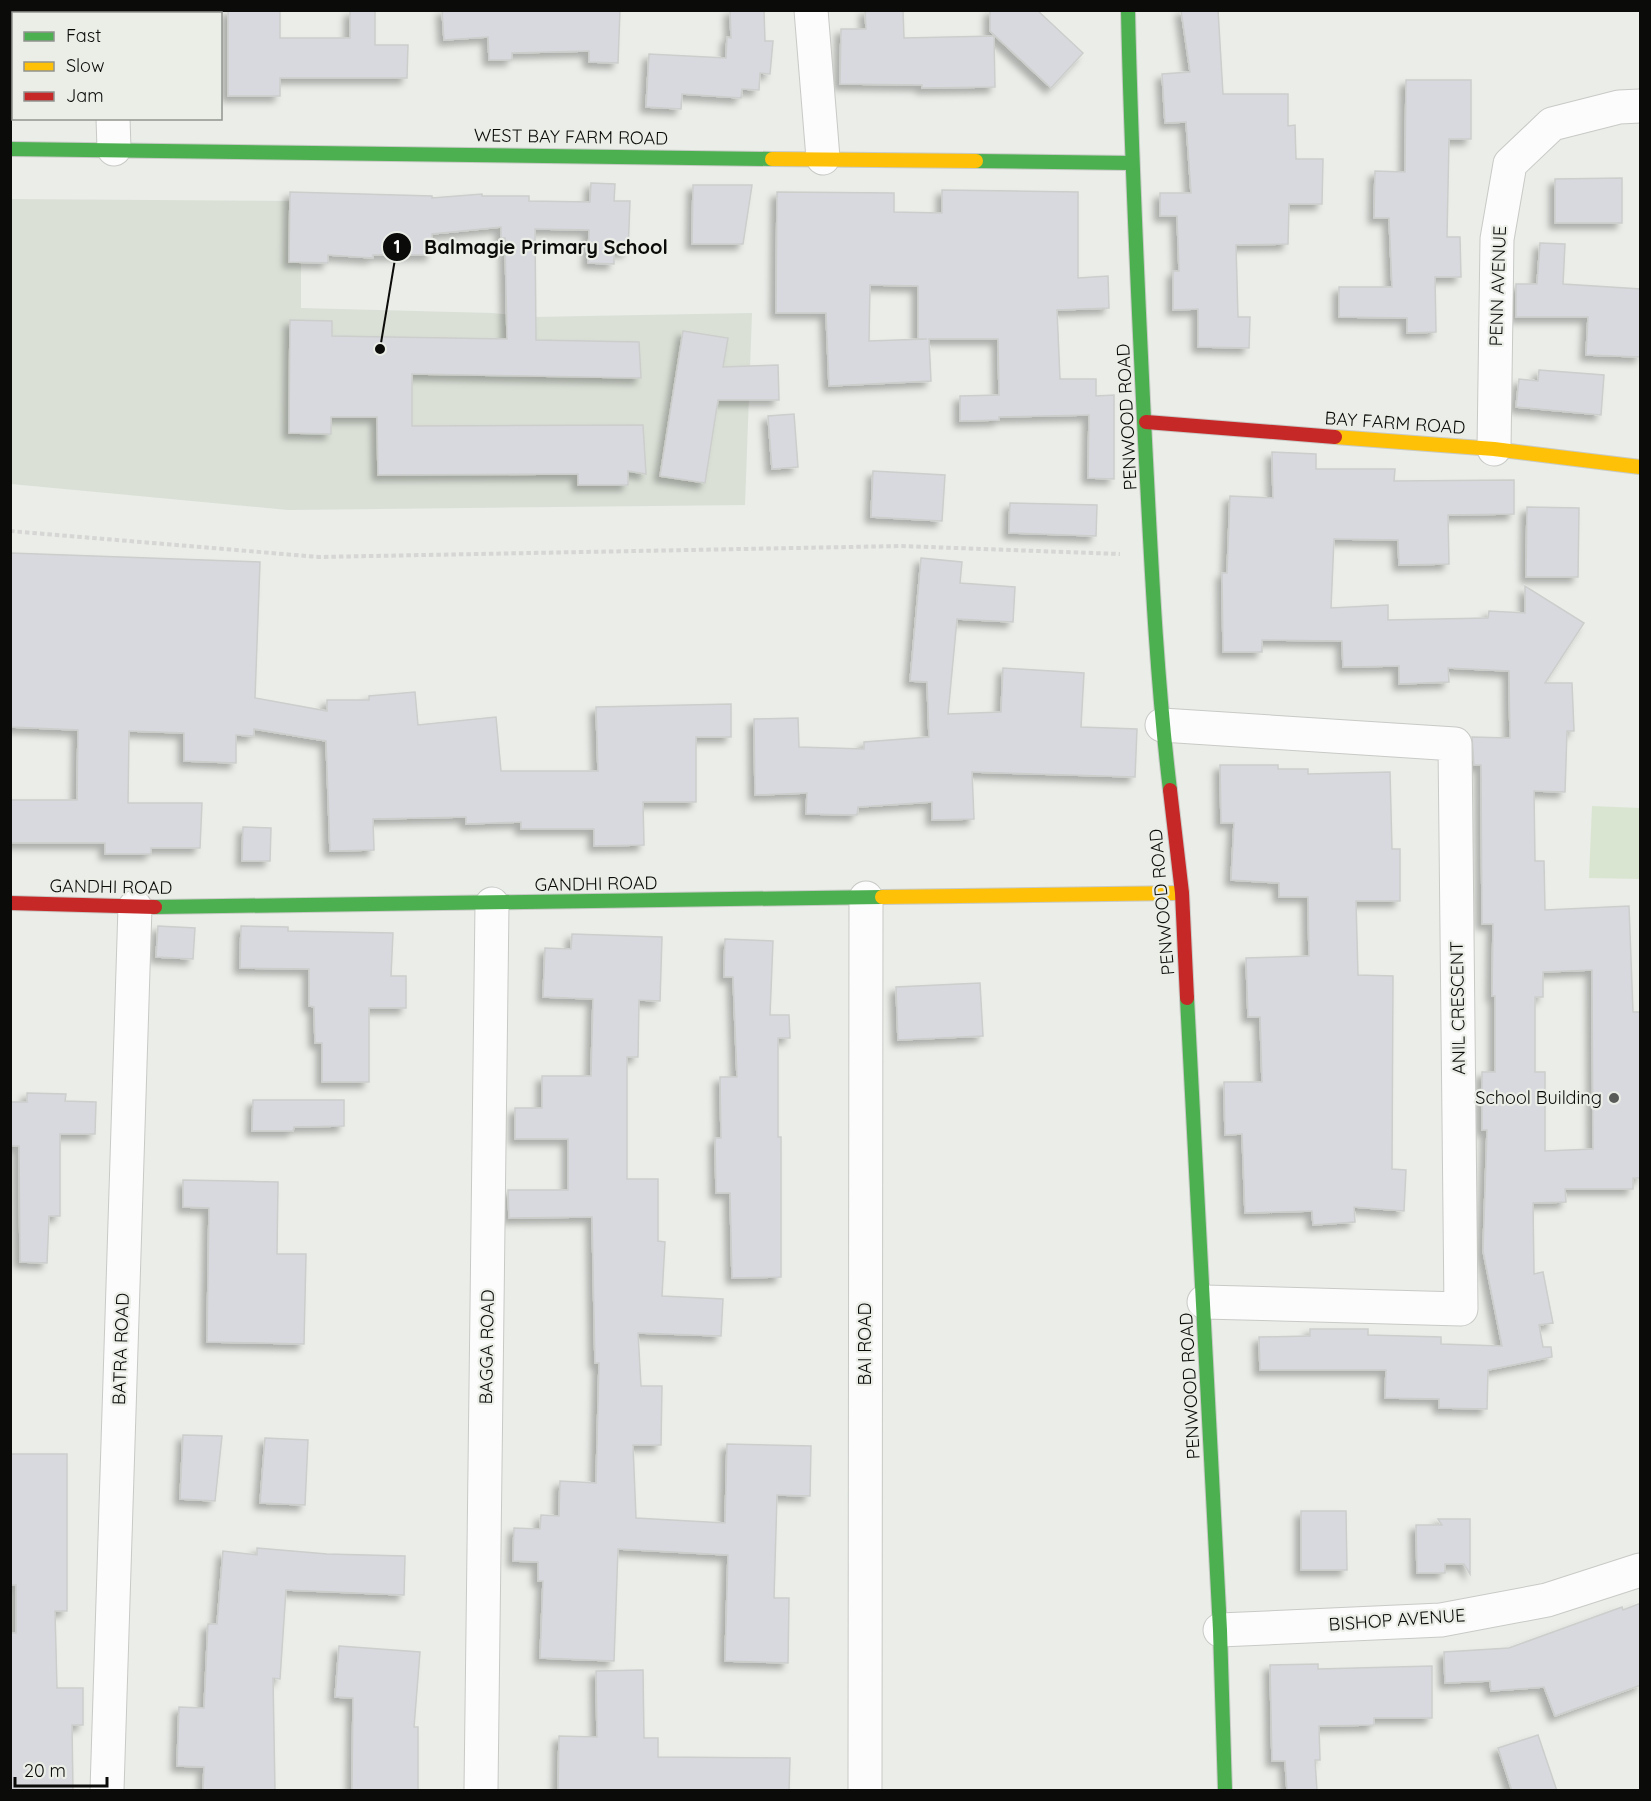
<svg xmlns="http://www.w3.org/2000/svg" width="1651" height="1801" viewBox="0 0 1651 1801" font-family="Quicksand,sans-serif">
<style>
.built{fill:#dae0d6}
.green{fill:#dae5d1}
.building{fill:#d7d9de;stroke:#cccecc;stroke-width:1.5;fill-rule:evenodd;filter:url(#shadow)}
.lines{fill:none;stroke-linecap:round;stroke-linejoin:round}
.street-casing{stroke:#c8cac6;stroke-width:35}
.fast-casing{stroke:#c8cac6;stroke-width:16}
.slow-casing{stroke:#c8cac6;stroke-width:16}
.jam-casing{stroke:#c8cac6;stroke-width:16}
.path{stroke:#d6d6d5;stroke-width:4;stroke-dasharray:4.5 3;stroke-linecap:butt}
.street{stroke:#fcfcfc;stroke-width:33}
.fast{stroke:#4caf50;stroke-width:14}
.slow{stroke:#ffc107;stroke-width:14}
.jam{stroke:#c62828;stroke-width:14}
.poi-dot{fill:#595b58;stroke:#eaeee7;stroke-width:2}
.labels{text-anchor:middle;stroke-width:4.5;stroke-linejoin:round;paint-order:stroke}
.street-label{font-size:18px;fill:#0b0c0a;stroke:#eaeee7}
.poi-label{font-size:18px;fill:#0b0c0a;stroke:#eaeee7;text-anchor:end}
.leader{fill:none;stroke:#0b0c0a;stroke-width:2}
.callout-dot{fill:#0b0c0a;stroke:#eaeee7;stroke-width:2}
.mark-label{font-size:18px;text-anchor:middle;font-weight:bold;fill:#fff}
.callout-label{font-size:20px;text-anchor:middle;font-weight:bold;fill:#0b0c0a;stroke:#eaeee7;stroke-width:4.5;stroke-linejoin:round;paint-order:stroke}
</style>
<defs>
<filter id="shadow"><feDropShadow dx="-5.5" dy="5.5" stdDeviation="3" flood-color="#0004"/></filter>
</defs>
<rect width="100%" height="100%" fill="#eaede8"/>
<polygon class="built" points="10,199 301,201 301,308 492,313 532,317 752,313 745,505 288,510 11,484"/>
<polygon class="green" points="1592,806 1640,808 1640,879 1589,878"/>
<g class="building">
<polygon points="228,10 280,10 280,38 350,38 350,11 375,11 375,45 408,45 407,78 280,78 280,96 228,96"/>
<polygon points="442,10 620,10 618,63 589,62 589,51 512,53 512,60 489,60 488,37 444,40"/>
<polygon points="730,10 764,10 765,41 773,41 770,74 760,73 759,90 742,89 741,98 682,94 681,109 646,107 649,54 726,58 727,37 731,38"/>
<polygon points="865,10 903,10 904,38 994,36 995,87 922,88 922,85 840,84 841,29 866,29"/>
<polygon points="990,10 1037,10 1083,53 1051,88 990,31"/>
<polygon points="1181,10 1218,10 1223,94 1288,94 1288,126 1295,125 1296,159 1323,159 1322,204 1289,204 1288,244 1236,245 1238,317 1250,317 1249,348 1198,347 1198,309 1173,310 1173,271 1179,271 1177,216 1160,216 1160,193 1191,193 1186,122 1165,123 1162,74 1190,72"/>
<polygon points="1406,80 1471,80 1471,139 1449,139 1447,237 1460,237 1461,277 1435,277 1436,332 1407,333 1407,318 1339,317 1339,287 1392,287 1389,218 1374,218 1375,171 1405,172"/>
<polygon points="1622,178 1622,223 1555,223 1555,179"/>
<polygon points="591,183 615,184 614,201 630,201 628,252 614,251 614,264 588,263 589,230 535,229 536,340 639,342 641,378 412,374 412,426 643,425 646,474 628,471 628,485 578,485 578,474 378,475 377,417 331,417 331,434 289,433 290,320 332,321 332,336 507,339 505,238 501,238 501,227 432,234 432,255 373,255 373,258 328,255 328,263 289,262 290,192 432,196 432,198 482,194 482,196 529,196 529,201 590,202"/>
<polygon points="693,185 752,185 743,244 692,244"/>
<path d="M942 190 1078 192V278L1108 276 1109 308 1057 310 1060 379H1096V396L1114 395V479L1088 478 1089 415 999 417V420L960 421V396L999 395 998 339H929L931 381 829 386 826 313H776L777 192 894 193V212L942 213ZM870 285 918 286V339H927L869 341Z"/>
<polygon points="1540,243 1565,244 1563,284 1641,289 1641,357 1586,355 1588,317 1516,317 1516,284 1537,284"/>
<polygon points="683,331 728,338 723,367 778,365 779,400 718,400 705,483 660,476"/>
<polygon points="1539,370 1604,375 1601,415 1516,407 1519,379 1538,381"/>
<polygon points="794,414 798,467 772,469 768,416"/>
<path d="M1272 452 1316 454V469H1395L1394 481 1514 480V514L1448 515 1449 564 1399 565 1398 540 1334 539 1331 608 1388 605V620L1488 618 1489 611 1525 613V586L1584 623 1545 683H1572L1574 731H1567L1565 792 1534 791 1535 861H1544L1545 910 1629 906 1633 1012H1641V1178H1633V1189H1565L1566 1202 1533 1203 1534 1274 1543 1272 1553 1323 1539 1325 1543 1347H1551L1552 1357 1488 1370 1487 1409 1439 1408V1399L1385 1398 1386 1370H1260L1259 1337 1310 1336V1329H1368V1335L1441 1337V1344L1502 1346 1483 1251 1487 1130H1482V1072H1495V996H1492L1493 924H1482L1481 765H1474L1472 737 1510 738 1509 671 1448 668 1449 682 1399 684V666L1343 667 1342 641 1262 640V652H1223L1222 573H1227L1230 496 1273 498ZM1592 970 1593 1149 1545 1151V1072H1535V997H1543V972Z"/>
<polygon points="873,471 945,475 942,521 871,517"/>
<polygon points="1010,503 1097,505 1096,536 1009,533"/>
<polygon points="1527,507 1579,508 1578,577 1526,577"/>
<polygon points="10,553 260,562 255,698 327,711 327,700 369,700 369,696 415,692 418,725 496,717 501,771 598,771 596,707 731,704 731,737 696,737 696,802 643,802 644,845 594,846 594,829 521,829 521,822 466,824 466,817 373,819 374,850 330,851 326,741 254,729 254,736 236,735 236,763 184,761 184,733 129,731 128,803 202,803 200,848 151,848 151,854 105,854 105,843 10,843 10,800 77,800 78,730 10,727"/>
<polygon points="921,558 962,562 960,583 1015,587 1013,622 957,619 948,714 1001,712 1003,668 1084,673 1081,727 1137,729 1135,777 972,772 974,819 932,820 932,802 858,807 857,815 806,814 807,793 755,795 754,719 798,718 799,747 864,749 864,742 929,737 927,682 910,681"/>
<polygon points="1220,765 1278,765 1278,769 1308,769 1308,774 1390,772 1392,849 1400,849 1400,901 1356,901 1358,975 1393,976 1392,1169 1406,1170 1404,1211 1354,1207 1355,1222 1313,1225 1312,1211 1245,1213 1242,1134 1225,1135 1224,1082 1262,1082 1260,1017 1248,1017 1246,958 1309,956 1308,897 1279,897 1279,883 1231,880 1234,823 1221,823"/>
<polygon points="243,827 271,828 270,861 242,861"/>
<polygon points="158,926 195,928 193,959 156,957"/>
<polygon points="241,926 288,927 288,931 393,933 391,976 406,976 406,1008 369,1008 369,1082 322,1082 322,1043 315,1043 314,1007 309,1006 309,969 240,968"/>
<polygon points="572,934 662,937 660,1001 639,1000 638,1057 627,1057 627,1179 658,1179 658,1241 665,1242 662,1296 723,1299 721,1336 638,1333 641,1386 662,1386 661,1445 633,1445 636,1518 725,1523 727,1444 811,1446 810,1496 777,1495 774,1598 789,1598 788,1663 725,1661 728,1555 618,1549 614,1661 540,1658 543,1581 538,1581 538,1562 513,1561 514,1528 540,1529 541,1515 559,1516 560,1481 596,1483 599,1363 595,1363 592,1217 509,1218 508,1190 568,1190 568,1139 515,1139 515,1108 542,1108 542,1076 591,1076 593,999 543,997 545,948 571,949"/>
<polygon points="725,939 773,941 770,1015 789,1015 790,1038 778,1038 778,1137 781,1137 781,1277 732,1278 730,1193 716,1193 715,1138 721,1138 720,1077 737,1077 733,977 724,977"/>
<polygon points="980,983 983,1036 898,1040 896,987"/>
<polygon points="27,1093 66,1094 65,1101 96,1102 95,1134 60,1134 60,1216 49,1216 47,1263 20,1262 19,1146 10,1146 10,1102 27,1102"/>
<polygon points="253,1100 344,1100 344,1126 294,1127 293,1131 252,1131"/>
<polygon points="183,1180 278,1182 277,1254 306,1254 304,1344 207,1342 209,1208 183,1207"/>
<polygon points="183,1435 222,1436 215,1501 180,1499"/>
<polygon points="265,1438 308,1440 305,1505 260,1503"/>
<polygon points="10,1454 67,1454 67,1611 55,1611 57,1688 83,1688 83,1725 72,1725 73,1791 10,1791 10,1633 16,1633 16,1585 10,1585"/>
<polygon points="1301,1511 1346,1511 1347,1570 1301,1570"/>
<polygon points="1438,1519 1470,1519 1470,1574 1464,1564 1445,1564 1445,1573 1417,1573 1416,1525 1442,1525"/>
<polygon points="257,1548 327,1554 405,1556 404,1595 286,1590 280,1679 273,1678 275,1791 203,1791 204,1767 177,1766 179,1707 204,1708 208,1624 217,1624 223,1551 257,1555"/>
<polygon points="1641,1603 1641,1685 1555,1716 1544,1687 1491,1691 1490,1681 1445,1683 1444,1652 1509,1648 1622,1607 1623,1610"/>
<polygon points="339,1646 420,1652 414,1727 418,1727 418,1790 352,1790 353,1698 335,1697"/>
<polygon points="1318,1664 1318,1669 1432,1666 1432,1718 1374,1718 1374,1725 1319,1726 1320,1760 1315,1760 1317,1791 1287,1791 1285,1761 1272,1761 1270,1665"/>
<polygon points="643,1670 644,1738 658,1738 658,1757 790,1758 789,1791 558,1791 559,1736 597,1737 596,1671"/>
<polygon points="1538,1735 1557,1791 1512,1791 1498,1748"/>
</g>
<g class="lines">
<defs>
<g id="street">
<polyline points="108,10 109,14"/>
<polyline points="811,10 823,158"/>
<polyline points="113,118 114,149"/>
<polyline points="1494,449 1497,239 1510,164 1552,124 1619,107 1640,106"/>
<polyline points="1162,725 1455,744 1461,1309 1204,1302"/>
<polyline points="1220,1630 1441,1620 1547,1600 1640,1570"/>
<polyline points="107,1790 135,907"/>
<polyline points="481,1790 492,904"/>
<polyline points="865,1790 866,898"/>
</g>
<g id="fast">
<path d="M1128 10C1131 154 1138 297 1145 441 1151 557 1156 674 1170 790"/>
<polyline points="10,149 772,159"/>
<polyline points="976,161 1131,163"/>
<polyline points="155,907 882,897"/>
<polyline points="1187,998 1220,1630 1225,1790"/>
</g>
<g id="slow">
<polyline points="772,159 976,161"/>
<polyline points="1335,437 1494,449 1640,467"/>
<polyline points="882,897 1182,893"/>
</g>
<g id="jam">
<polyline points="1146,422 1335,437"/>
<polyline points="1170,790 1182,893 1187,998"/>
<polyline points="10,903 155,907"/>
</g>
</defs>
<use href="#street" class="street-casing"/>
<use href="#fast" class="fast-casing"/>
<use href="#slow" class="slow-casing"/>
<use href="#jam" class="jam-casing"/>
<polyline class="path" points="10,531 319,557 901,546 1120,554"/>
<use href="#street" class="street"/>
<use href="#fast" class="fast"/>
<use href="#slow" class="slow"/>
<use href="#jam" class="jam"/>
</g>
<circle class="poi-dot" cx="1614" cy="1098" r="6"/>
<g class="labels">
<g class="street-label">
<text transform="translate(571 137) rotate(1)" y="6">WEST BAY FARM ROAD</text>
<text transform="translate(1498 286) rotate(-88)" y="6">PENN AVENUE</text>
<text transform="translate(1127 417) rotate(-93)" y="6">PENWOOD ROAD</text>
<text transform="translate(1395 423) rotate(4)" y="6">BAY FARM ROAD</text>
<text transform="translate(596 884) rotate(-1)" y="6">GANDHI ROAD</text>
<text transform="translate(111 887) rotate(1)" y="6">GANDHI ROAD</text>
<text transform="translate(1162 902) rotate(-95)" y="6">PENWOOD ROAD</text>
<text transform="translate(1458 1008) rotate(-91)" y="6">ANIL CRESCENT</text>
<text transform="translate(865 1344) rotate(-90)" y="6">BAI ROAD</text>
<text transform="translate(487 1347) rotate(-89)" y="6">BAGGA ROAD</text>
<text transform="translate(121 1349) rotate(-88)" y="6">BATRA ROAD</text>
<text transform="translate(1190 1386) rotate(-93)" y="6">PENWOOD ROAD</text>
<text transform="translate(1397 1620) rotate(-4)" y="6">BISHOP AVENUE</text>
</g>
<g class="poi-label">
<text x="1602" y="1104">School Building</text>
</g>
</g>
<path class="leader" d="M380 349L397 247"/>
<g class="callout-dot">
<circle cx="380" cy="349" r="6"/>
<circle cx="397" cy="247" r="15"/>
</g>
<g class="mark-label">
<text x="397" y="253">1</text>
</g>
<g class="callout-label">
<text x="546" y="254">Balmagie Primary School</text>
</g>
<rect width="1651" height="1801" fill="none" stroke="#0b0c0a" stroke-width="24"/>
<rect x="12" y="12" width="210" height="108" fill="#eaeee7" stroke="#91948f" stroke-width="1.5"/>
<rect x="24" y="32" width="30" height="9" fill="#4caf50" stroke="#91948f" stroke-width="1.5"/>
<text x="66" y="42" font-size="18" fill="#0b0c0a">Fast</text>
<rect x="24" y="62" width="30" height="9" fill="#ffc107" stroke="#91948f" stroke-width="1.5"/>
<text x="66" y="72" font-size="18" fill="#0b0c0a">Slow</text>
<rect x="24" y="92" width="30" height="9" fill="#c62828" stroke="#91948f" stroke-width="1.5"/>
<text x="66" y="102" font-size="18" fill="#0b0c0a">Jam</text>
<path d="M15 1777v9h92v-9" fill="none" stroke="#0b0c0a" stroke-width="3"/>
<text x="24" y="1777" font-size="18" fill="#0b0c0a" stroke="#eaeee7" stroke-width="4.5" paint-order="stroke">20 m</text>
</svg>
